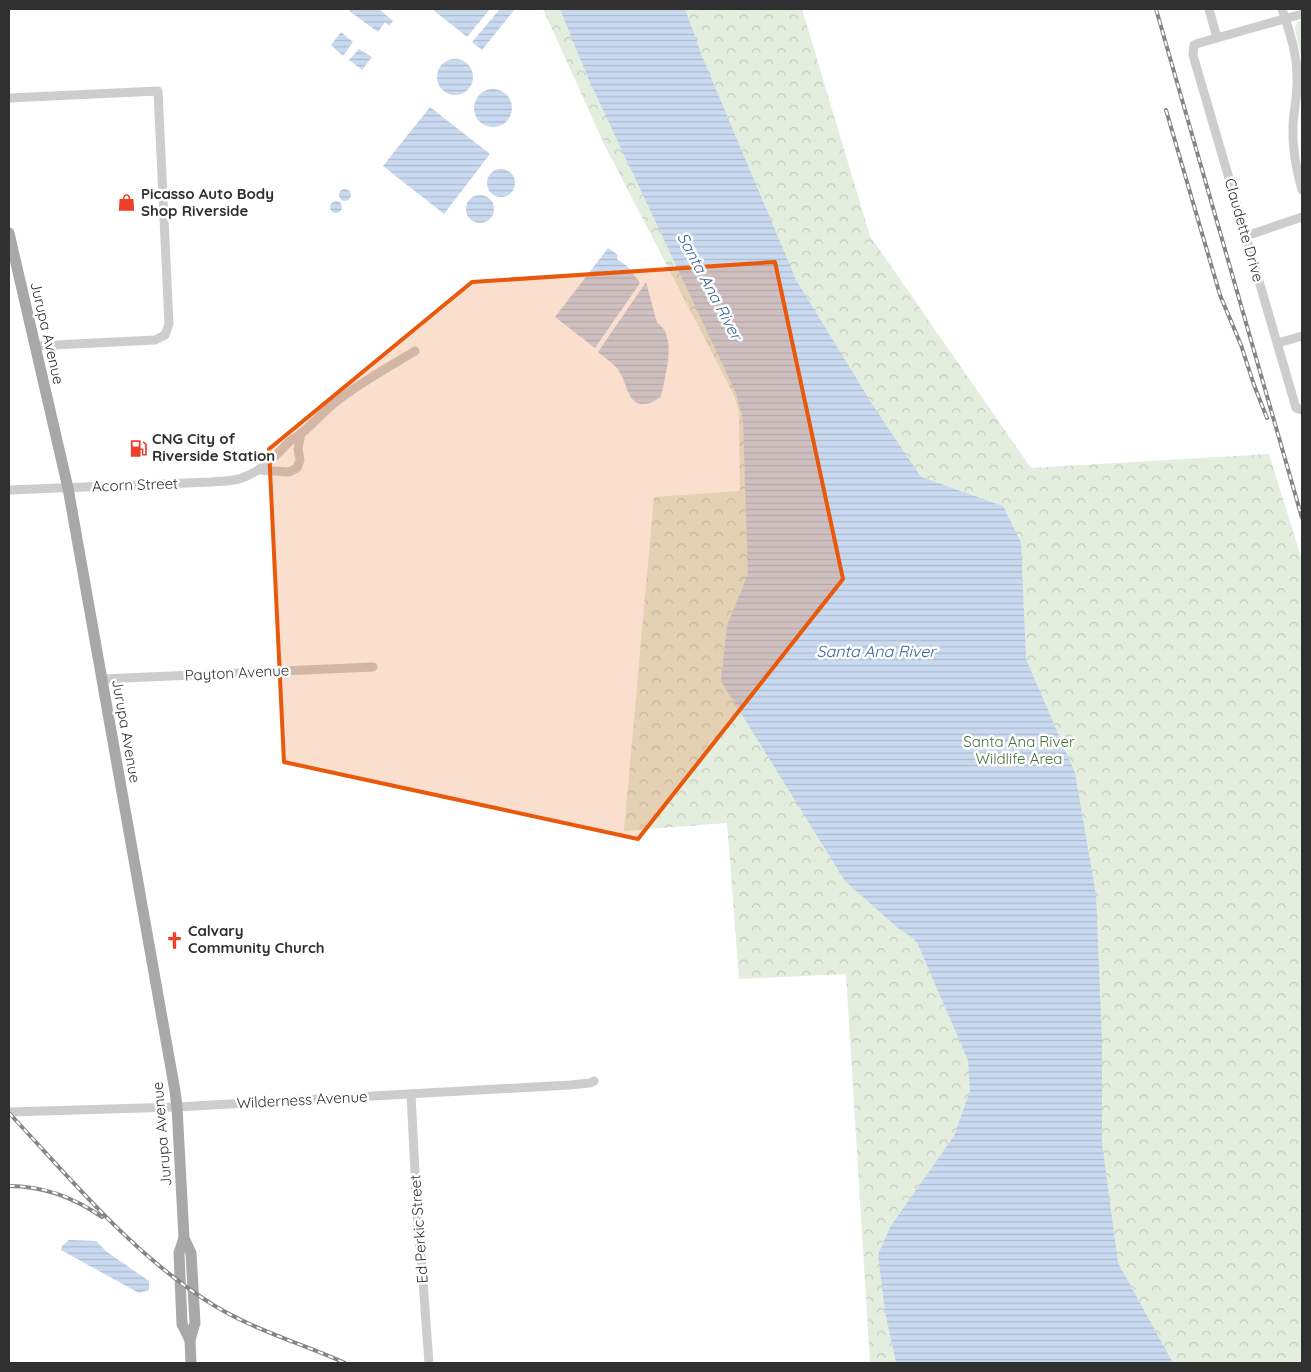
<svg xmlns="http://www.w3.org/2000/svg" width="1311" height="1372" viewBox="0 0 1311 1372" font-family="Quicksand,sans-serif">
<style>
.forest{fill:url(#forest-crowns)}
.water{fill:url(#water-rules)}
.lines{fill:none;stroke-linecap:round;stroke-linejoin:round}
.minor{stroke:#cdcdcd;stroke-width:9}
.major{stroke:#a8a8a8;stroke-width:11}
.rail-casing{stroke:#858585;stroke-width:4}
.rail{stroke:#fff;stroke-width:2;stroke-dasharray:5.5;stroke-linecap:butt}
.marked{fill:#e8590c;fill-opacity:0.2;stroke:#e8590c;stroke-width:4;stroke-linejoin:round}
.labels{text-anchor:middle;stroke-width:5;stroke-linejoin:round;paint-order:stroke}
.poi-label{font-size:15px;font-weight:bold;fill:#303030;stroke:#fff;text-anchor:start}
.street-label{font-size:15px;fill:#303030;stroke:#fff}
.park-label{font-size:15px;fill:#4a703a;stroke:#fff}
.water-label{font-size:16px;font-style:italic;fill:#386299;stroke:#fff}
</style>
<defs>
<pattern id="forest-crowns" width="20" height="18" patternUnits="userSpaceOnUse" patternTransform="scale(1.25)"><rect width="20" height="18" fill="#e4eede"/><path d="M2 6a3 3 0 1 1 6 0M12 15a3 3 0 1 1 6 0" fill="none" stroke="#c4ccbf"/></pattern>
<pattern id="water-rules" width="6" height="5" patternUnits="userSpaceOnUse" patternTransform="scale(1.25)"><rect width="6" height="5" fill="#c9d9ef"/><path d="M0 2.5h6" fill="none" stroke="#adbbcd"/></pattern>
</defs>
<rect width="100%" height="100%" fill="#fff"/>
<g class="forest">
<polygon points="543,9 802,9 870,236 1031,468 1269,454 1302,560 1302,1363 870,1363 846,974 739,979 727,823 624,831 654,497 740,491 739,412 734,395 605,146"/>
<polygon points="1302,20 1302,62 1295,28 1297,22"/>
</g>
<g class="water">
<polygon points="351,9 379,9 393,21 389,26 385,22 378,32 349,11"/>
<polygon points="432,9 490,9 467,37"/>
<polygon points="500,9 515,9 482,50 472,42"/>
<polygon points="560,9 685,9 702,56 796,280 874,407 921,477 1003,506 1021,543 1026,659 1075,773 1096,895 1102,1041 1102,1143 1118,1263 1173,1363 896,1363 885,1311 878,1255 890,1227 954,1136 970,1091 968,1060 916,940 899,929 845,881 721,681 727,626 748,574 743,419 736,393 588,78"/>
<polygon points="341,32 353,42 343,56 331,45"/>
<polygon points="359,49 372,57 362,70 349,60"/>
<circle cx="455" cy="77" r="18"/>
<circle cx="493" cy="108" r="19"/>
<polygon points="430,107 490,154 444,214 383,166"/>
<circle cx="501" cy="183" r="14"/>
<circle cx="345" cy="195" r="6"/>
<circle cx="480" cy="209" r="14"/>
<circle cx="336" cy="207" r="6"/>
<polygon points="608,248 618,255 617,259 628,267 640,283 595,348 555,317"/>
<path d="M646 282 657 323C678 335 665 377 661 396 656 401 650 404 643 404 627 405 627 380 617 368 611 362 604 357 598 352Z"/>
<polygon points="69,1240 96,1241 107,1252 149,1281 149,1290 139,1293 61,1250 62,1246"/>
</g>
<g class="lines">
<g class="minor">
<polyline points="1209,9 1217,38"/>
<path d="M1282 9C1289 30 1297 53 1297 76 1298 93 1294 109 1293 125 1292 147 1296 169 1302 190"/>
<polyline points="1302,14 1199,43 1194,45 1193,55 1296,408 1302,410"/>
<polyline points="9,98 158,91 169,324 165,335 155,340 35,346"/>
<polyline points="1246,236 1302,217"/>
<polyline points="1278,343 1302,336"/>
<polyline points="260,470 289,472 297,468 300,460 298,449 301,433"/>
<path d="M9 490 211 482C224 481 238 481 249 475 265 468 278 453 290 441 294 438 299 436 303 432 315 422 324 411 337 401 361 382 389 367 415 351"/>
<polyline points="102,679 373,667"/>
<polyline points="411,1094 418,1231 422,1268 429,1363"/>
<polyline points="9,1112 177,1107 570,1085 590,1083 594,1081"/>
</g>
<g class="major">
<polyline points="9,233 68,488 175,1091 177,1107 184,1238 191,1253 195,1323 190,1340 191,1363"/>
<polyline points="184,1238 179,1253 182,1324 190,1340"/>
</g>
<defs>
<g id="rail">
<polyline points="1156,9 1302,518"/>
<polyline points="1166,110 1220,295 1241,345 1254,385 1267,418"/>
<path d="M9 1113C70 1178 129 1250 204 1299 247 1328 298 1342 345 1363"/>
<path d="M9 1186C44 1186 73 1197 102 1217"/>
</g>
</defs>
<use href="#rail" class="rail-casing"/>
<use href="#rail" class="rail"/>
</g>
<path class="marked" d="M775 262 843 579 638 839 284 762 269 449 472 282Z"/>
<defs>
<symbol id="shop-bare" viewBox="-9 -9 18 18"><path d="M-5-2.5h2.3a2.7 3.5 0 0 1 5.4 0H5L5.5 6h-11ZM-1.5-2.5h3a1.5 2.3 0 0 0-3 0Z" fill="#f03f29" stroke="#fff" stroke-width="2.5" paint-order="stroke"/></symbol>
<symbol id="fuel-bare" viewBox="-9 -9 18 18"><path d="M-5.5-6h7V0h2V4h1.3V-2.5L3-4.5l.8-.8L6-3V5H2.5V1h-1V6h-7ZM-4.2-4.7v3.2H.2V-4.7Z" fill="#f03f29" stroke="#fff" stroke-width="2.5" paint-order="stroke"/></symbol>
<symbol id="church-bare" viewBox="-9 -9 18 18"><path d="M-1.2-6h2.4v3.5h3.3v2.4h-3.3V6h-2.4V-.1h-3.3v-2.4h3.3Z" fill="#f03f29" stroke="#fff" stroke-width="2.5" paint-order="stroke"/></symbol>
</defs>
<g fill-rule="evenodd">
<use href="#shop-bare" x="114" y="190" width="25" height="25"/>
<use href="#fuel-bare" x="126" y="436" width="25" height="25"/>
<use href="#church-bare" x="162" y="928" width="25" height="25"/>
</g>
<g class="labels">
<g class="poi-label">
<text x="141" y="199">Picasso Auto Body<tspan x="141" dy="17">Shop Riverside</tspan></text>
<text x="152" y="444">CNG City of<tspan x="152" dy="17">Riverside Station</tspan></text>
<text x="188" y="936">Calvary<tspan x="188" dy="17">Community Church</tspan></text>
</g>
<g class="street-label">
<text transform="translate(1244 230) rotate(74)" y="5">Claudette Drive</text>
<text transform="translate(47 333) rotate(77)" y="5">Jurupa Avenue</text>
<text transform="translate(135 485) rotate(-2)" y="5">Acorn Street</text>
<text transform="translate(237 673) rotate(-3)" y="5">Payton Avenue</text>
<text transform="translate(126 731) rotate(80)" y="5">Jurupa Avenue</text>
<text transform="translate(302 1100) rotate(-3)" y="5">Wilderness Avenue</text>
<text transform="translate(162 1134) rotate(-95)" y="5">Jurupa Avenue</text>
<text transform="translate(419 1229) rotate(-94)" y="5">Ed Perkic Street</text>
</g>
<g class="park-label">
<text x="1019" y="747">Santa Ana River<tspan x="1019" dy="17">Wildlife Area</tspan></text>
</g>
<g class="water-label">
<text transform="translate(710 286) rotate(62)" y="6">Santa Ana River</text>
<text x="876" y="657">Santa Ana River</text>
</g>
</g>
<rect width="1311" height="1372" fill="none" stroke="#303030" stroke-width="20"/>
</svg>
